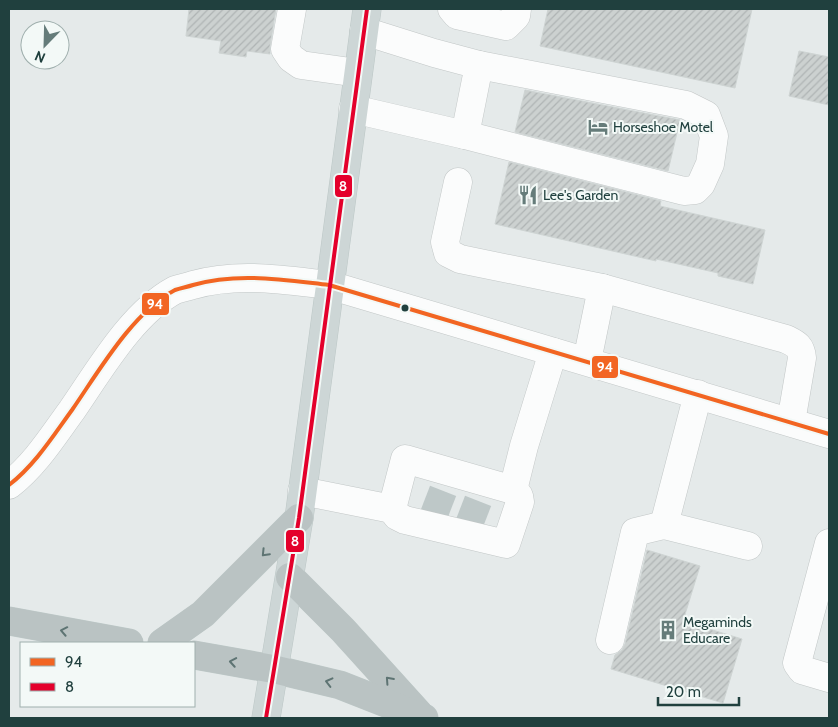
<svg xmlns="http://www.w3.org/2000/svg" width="838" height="727" viewBox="0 0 838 727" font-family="Cabin,sans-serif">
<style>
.building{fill:url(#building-hatch);stroke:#ced4d3}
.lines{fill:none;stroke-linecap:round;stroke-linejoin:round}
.minor-tunnel{stroke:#bec8c8;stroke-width:28;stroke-dasharray:28 14;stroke-linecap:butt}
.minor-casing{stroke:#c2c7c7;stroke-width:29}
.major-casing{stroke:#bcc7c6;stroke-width:29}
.highway-casing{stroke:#bcc7c6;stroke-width:29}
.minor{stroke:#fbfcfc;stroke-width:28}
.major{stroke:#cdd6d6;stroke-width:28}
.highway{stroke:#bac3c3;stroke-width:28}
.bus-1-casing{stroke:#f3f9f7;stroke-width:8}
.bus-2-casing{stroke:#f3f9f7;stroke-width:8}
.bus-1{stroke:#f26522;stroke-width:4}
.bus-2{stroke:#e4002b;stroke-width:4}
.oneway{stroke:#5e7473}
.bus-dot{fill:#20403e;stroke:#f3f9f7;stroke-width:2}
.labels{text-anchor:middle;stroke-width:4;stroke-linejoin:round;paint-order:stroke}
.poi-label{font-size:14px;fill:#20403e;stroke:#f3f9f7;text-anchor:start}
.line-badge{stroke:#f3f9f7;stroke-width:2}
.badge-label{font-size:14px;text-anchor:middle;font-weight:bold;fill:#fff}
</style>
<defs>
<pattern id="building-hatch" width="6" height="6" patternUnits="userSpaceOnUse" patternTransform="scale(1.25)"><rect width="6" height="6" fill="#ccd1d0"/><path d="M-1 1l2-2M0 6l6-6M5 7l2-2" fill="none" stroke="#afb4b4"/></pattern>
</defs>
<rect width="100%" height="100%" fill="#e5eaea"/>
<g class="building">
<polygon points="189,9 276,9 270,46 270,54 247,51 246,57 219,53 221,41 186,36"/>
<polygon points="548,9 752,9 735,88 540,46"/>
<polygon points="799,51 829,57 829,105 789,96"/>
<polygon points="525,90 680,120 668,171 515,132"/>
<polygon points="509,162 661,201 660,206 765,230 753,284 718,276 718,273 656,259 656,261 495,224"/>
<polygon points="647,550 700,566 683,621 742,639 723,703 611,669 615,655 622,650 625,644"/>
</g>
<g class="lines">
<g class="minor-tunnel">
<polyline points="433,517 445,486"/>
<polyline points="468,527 480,496"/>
</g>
<defs>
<g id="minor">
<polyline points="292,9 285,49 291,58 301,65 358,73"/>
<polyline points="452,9 457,15 506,26 516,16 517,9"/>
<polyline points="353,109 465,135 479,65 434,53 364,31"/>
<polyline points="465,135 684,191 695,190 701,184 710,164 714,136 706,115 686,105 479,65"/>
<polyline points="458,182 445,242 448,253 460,259 602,288 587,361"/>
<path d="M602 288 786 339C796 344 801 346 802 358L791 422"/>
<polyline points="698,394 664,525 748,546"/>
<path d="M9 485C35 465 53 436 72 410 99 371 132 313 175 290 181 288 187 287 193 285 238 272 284 280 329 285L829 434"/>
<polyline points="302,491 392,509 405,459 513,490 524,446 553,352"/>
<polyline points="392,509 397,516 405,520 506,544 520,502 519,496 513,490"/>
<polyline points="829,543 797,663 802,670 829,678"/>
<polyline points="610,640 635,532 664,525"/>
</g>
<polyline id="major" points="266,718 299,518 367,9"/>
<g id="highway">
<polyline points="290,577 343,630 419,714"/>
<polyline points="9,621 129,643"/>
<polyline points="162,643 203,614 299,518"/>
<polyline points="194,655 273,669 340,685 424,718"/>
</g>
</defs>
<use href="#minor" class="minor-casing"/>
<use href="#major" class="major-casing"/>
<use href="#highway" class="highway-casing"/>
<use href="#minor" class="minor"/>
<use href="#major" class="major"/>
<use href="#highway" class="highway"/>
<defs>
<path id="bus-1" d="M9 485C35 465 53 436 72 410 99 371 132 313 175 290 181 288 187 287 193 285 238 272 284 280 329 285L829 434"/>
<polyline id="bus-2" points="266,718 299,518 367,9"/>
</defs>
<use href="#bus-1" class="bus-1-casing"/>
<use href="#bus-2" class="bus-2-casing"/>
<use href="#bus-1" class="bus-1"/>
<use href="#bus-2" class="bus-2"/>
</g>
<defs><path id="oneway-chevron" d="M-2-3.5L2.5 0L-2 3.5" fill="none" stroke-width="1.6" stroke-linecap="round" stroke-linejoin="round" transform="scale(1.25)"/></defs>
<g class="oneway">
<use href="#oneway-chevron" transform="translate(265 553) rotate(134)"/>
<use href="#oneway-chevron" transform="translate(64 631) rotate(-169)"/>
<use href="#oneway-chevron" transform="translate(233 662) rotate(-170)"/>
<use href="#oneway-chevron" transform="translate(389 680) rotate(-132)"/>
<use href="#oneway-chevron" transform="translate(329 682) rotate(-166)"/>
</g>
<defs>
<symbol id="hotel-bare" viewBox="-9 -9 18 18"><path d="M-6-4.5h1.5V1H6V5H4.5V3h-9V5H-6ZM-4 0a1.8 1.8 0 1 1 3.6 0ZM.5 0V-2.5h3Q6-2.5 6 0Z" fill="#657c7a" stroke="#f3f9f7" stroke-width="2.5" paint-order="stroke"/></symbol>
<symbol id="restaurant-bare" viewBox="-9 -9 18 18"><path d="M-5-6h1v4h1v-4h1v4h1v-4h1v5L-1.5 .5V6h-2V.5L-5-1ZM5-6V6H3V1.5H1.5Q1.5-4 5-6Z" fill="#657c7a" stroke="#f3f9f7" stroke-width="2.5" paint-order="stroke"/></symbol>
<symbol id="building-bare" viewBox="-9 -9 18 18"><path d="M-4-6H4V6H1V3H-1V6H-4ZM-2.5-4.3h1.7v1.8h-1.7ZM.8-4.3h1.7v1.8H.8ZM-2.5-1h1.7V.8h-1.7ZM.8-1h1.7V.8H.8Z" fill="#657c7a" stroke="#f3f9f7" stroke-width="2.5" paint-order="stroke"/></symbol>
</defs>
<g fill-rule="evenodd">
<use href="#hotel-bare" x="584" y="113" width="28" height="28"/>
<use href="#restaurant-bare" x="514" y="181" width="28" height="28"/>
<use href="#building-bare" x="654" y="616" width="28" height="28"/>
</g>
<circle class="bus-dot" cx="405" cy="308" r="4.5"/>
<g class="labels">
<g class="poi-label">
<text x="613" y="132">Horseshoe Motel</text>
<text x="543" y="200">Lee's Garden</text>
<text x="683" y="627">Megaminds<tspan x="683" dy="16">Educare</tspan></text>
</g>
</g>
<g class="line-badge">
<rect x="334" y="174" width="19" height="24" rx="5" fill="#e4002b"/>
<rect x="141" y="292" width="29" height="24" rx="5" fill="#f26522"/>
<rect x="591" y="355" width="28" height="24" rx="5" fill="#f26522"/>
<rect x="285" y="529" width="20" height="24" rx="5" fill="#e4002b"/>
</g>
<g class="badge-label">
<text x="343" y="191">8</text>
<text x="155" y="309">94</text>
<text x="605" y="372">94</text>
<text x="295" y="546">8</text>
</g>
<rect width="838" height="727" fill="none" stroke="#20403e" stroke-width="20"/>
<rect x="20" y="642" width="175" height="65" fill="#f3f9f7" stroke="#9fafad"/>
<rect x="30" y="658" width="25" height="8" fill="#f26522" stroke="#9fafad"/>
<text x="65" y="667" font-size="15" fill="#20403e">94</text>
<rect x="30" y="683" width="25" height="8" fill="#e4002b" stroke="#9fafad"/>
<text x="65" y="692" font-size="15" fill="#20403e">8</text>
<g transform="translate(45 45) rotate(203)"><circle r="24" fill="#f3f9f7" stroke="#9fafad"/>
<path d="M0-4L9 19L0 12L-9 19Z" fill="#657c7a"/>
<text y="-8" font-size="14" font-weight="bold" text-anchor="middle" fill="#20403e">N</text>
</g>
<path d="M658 697v8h81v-8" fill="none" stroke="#20403e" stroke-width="2.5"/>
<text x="666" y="697" font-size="15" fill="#20403e" stroke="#f3f9f7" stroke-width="4" paint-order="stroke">20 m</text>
</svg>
